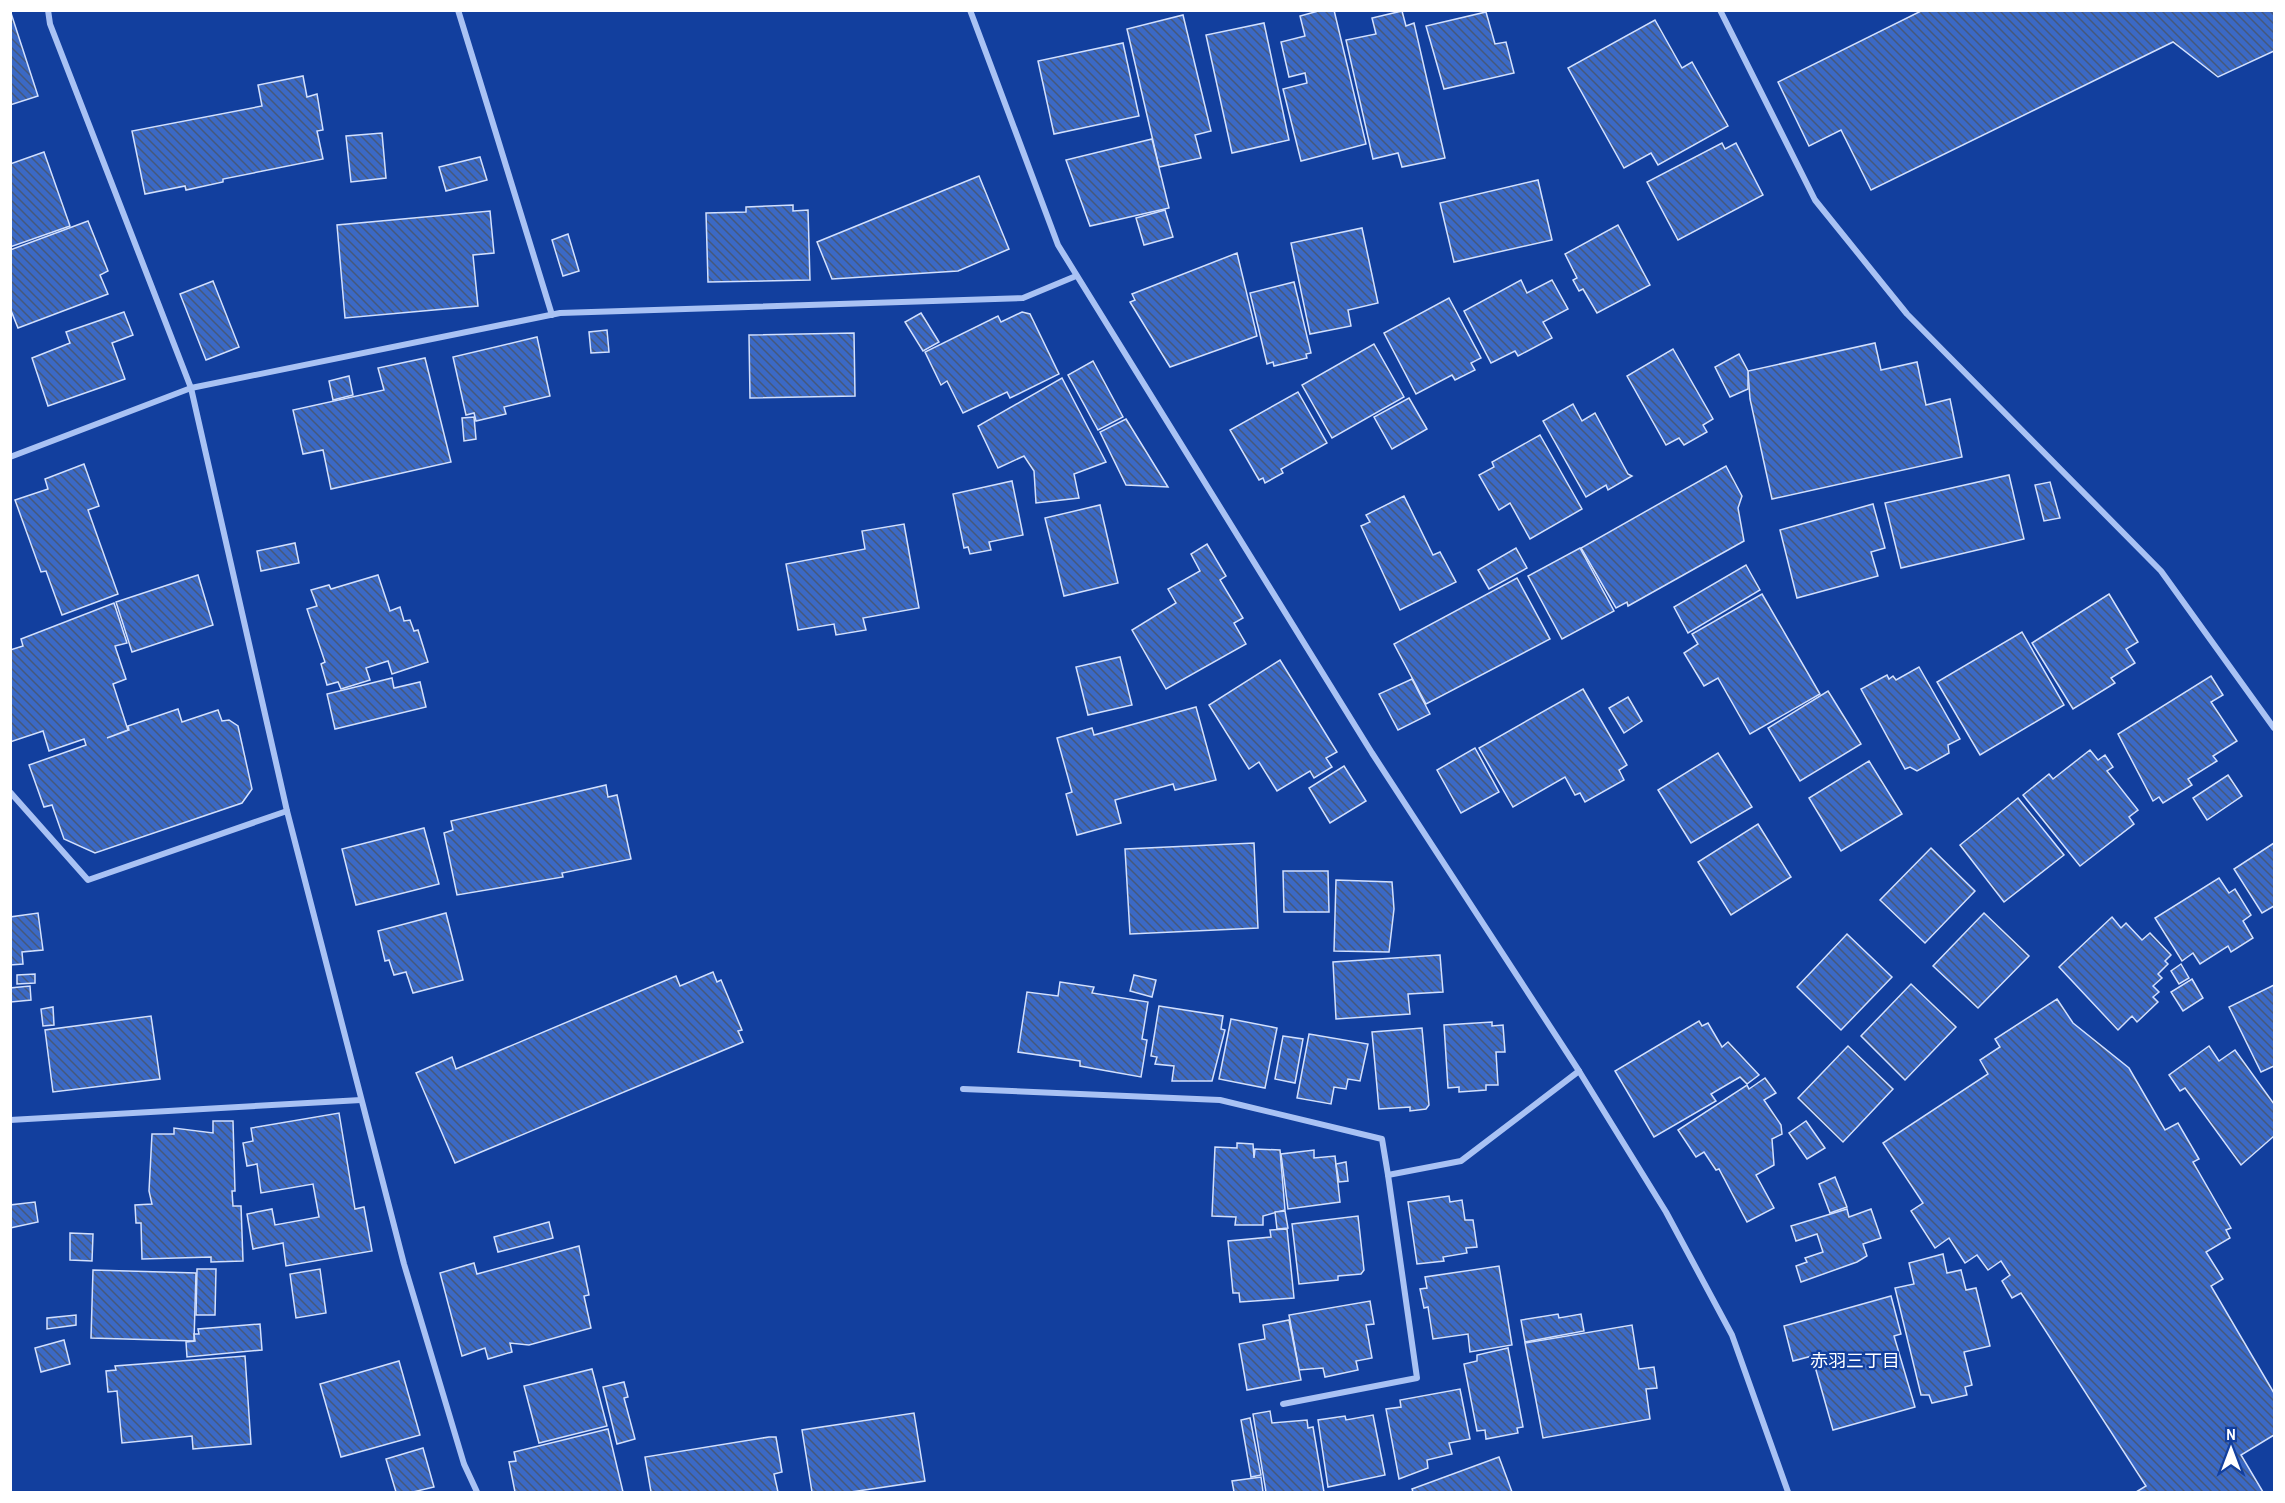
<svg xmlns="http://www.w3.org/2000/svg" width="2285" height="1503" viewBox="0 0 2285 1503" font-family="'Archivo Narrow','Noto Sans JP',sans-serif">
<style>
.building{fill:url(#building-back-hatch);stroke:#d2e0fe;stroke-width:1.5}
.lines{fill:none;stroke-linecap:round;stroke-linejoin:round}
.minor{stroke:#a9c2f4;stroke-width:6}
.labels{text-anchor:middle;stroke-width:4.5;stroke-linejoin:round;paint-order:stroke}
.neighbourhood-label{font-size:18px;fill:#fff;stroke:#123f9e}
</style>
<defs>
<pattern id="building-back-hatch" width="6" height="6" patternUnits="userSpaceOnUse" patternTransform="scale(1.5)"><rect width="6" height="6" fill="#3b69c5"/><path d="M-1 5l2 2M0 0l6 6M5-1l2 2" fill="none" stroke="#45587c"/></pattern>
</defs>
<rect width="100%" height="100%" fill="#123f9e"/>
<g class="building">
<polygon points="10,10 38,96 10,105"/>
<polygon points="1322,10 1334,10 1366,144 1301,161 1283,89 1307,83 1305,73 1289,77 1281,42 1305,36 1300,16"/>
<polygon points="1923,10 2274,10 2274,51 2218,77 2173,42 1871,190 1841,130 1809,146 1778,82"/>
<polygon points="1402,11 1406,26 1414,23 1445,158 1402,167 1398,153 1373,159 1346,40 1376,34 1372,18"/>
<polygon points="1486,12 1495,44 1506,42 1514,73 1444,89 1426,26"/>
<polygon points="1183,15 1211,131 1195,135 1201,158 1159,167 1127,29"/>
<polygon points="1655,20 1682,68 1692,62 1728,126 1658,165 1651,153 1624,168 1568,68"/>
<polygon points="1264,23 1289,140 1232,153 1206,35"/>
<polygon points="1123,43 1139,116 1054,134 1038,61"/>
<polygon points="303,76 307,97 317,94 323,130 317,131 323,159 223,179 223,182 186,190 185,186 145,194 132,131 262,106 258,85"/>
<polygon points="382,133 386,178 351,182 346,136"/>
<polygon points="1152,139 1169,208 1090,226 1066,160"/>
<polygon points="1722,143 1725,149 1736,143 1763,195 1678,240 1647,182"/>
<polygon points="44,152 70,226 10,247 10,164"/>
<polygon points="480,157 487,180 446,191 439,167"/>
<polygon points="979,176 1009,249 958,271 832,279 817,242"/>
<polygon points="1538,180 1552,240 1454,262 1440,203"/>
<polygon points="793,205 793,211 808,210 810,280 708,282 706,213 746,212 746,207"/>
<polygon points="1165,210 1173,237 1144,245 1136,218"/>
<polygon points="490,211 494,253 473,255 478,306 345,318 337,225"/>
<polygon points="88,221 108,271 100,275 108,294 18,328 10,308 10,250"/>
<polygon points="1618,225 1650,285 1597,313 1583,289 1579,291 1573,280 1577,278 1565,254"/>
<polygon points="1362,228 1378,303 1348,310 1351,326 1310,334 1291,243"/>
<polygon points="568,234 579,271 563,276 552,240"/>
<polygon points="1237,253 1257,336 1170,367 1130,302 1135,300 1132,294"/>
<polygon points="1521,280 1527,293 1552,280 1568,309 1543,322 1552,338 1518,356 1515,351 1491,363 1464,311"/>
<polygon points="213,281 239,347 206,360 180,294"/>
<polygon points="1294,282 1311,353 1306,354 1307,358 1274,366 1273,362 1267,364 1250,293"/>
<polygon points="1449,298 1481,358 1471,363 1475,370 1455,380 1452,375 1416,394 1384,333"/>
<polygon points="124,312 133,335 112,343 125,379 48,406 32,358 70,343 66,332"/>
<polygon points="1022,312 1030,314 1059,374 1010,398 1007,392 963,413 947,381 941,385 925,352 998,316 1001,322"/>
<polygon points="921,313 939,342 923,351 905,322"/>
<polygon points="607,330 609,352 591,353 589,332"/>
<polygon points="854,333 855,396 750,398 749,335"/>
<polygon points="537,337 550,396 504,407 506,414 476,421 474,413 466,415 453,357"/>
<polygon points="1875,343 1881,370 1917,362 1926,405 1950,399 1962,457 1772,499 1750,399 1748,371"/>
<polygon points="1374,344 1404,397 1332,438 1302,385"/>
<polygon points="1673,349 1713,419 1703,425 1707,432 1684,445 1679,438 1666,445 1627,376"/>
<polygon points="1739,354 1748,371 1748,389 1730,397 1715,367"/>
<polygon points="425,358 451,462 331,489 323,450 303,454 293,410 384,390 378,368"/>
<polygon points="1093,361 1123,417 1098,430 1068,375"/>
<polygon points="349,376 353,395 333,400 329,381"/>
<polygon points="1062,378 1106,462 1074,474 1079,498 1036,503 1034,471 1024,456 998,468 978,426"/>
<polygon points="1298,392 1327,443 1281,469 1283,473 1265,483 1263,478 1259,480 1230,430"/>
<polygon points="1409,398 1427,429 1392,449 1374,417"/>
<polygon points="1573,404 1582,421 1595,413 1628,474 1632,476 1608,490 1606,485 1586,497 1543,421"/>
<polygon points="474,417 476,439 464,441 462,418"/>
<polygon points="1126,419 1168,487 1126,485 1100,432"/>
<polygon points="1540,435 1582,509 1530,539 1510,503 1499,510 1479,475 1494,467 1492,462"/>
<polygon points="84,464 99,506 88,510 118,594 62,615 46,571 41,572 15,500 48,489 45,479"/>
<polygon points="1726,466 1742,496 1738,508 1744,541 1628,606 1627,602 1616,608 1581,548"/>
<polygon points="2009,475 2024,539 1901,568 1885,503"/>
<polygon points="1012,481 1023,535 989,542 991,550 970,554 968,547 964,548 953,494"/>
<polygon points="2050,482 2060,518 2044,521 2035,485"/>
<polygon points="1404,496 1433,555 1440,552 1456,582 1400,610 1361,526 1370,522 1366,515"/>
<polygon points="1873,504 1885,548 1871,552 1878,576 1797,598 1780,530"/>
<polygon points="1100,505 1118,583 1064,596 1045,518"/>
<polygon points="904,524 919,608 863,618 866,630 836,635 834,624 798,630 786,564 865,549 862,531"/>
<polygon points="295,543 299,563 261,571 257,551"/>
<polygon points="1207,544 1226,576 1220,580 1243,618 1234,623 1246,644 1166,689 1132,630 1176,603 1168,589 1200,571 1191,554"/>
<polygon points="1516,548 1527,568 1489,589 1478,570"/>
<polygon points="1580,548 1614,611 1562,639 1528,576"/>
<polygon points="1746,565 1760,590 1688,633 1674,607"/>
<polygon points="198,575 213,625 132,652 116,602"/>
<polygon points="378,575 390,611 400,607 404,621 410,620 414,631 418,630 428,662 392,674 388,661 366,668 370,680 341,689 338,682 327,685 321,664 325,662 307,609 317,606 311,590 329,585 331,589"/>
<polygon points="1517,578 1550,639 1426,704 1394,644"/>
<polygon points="1762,594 1820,694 1750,734 1718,678 1704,686 1684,653 1698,644 1692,634"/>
<polygon points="2109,594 2138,642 2126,649 2135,663 2111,678 2115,683 2073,709 2032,643"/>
<polygon points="114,603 127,643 115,646 126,679 113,684 128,730 107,738 129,730 128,726 178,709 182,722 218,710 222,721 229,720 238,726 252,789 242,803 95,853 64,839 52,805 44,807 29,765 86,745 84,739 49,751 43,731 10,742 10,650 23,646 21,639"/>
<polygon points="2022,632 2064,705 1980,755 1937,682"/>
<polygon points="1120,657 1132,705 1088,715 1076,667"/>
<polygon points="1280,660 1337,752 1326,758 1332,767 1314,778 1310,771 1277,791 1259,762 1249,769 1209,705"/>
<polygon points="1919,667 1960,739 1948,745 1949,753 1917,771 1910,767 1905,769 1861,689 1887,675 1889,679 1893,676 1896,680"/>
<polygon points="2211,676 2223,695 2211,702 2237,741 2213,756 2217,761 2188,779 2192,785 2163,803 2159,797 2153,801 2118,734"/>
<polygon points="392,678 394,688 420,682 426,707 335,729 327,694"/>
<polygon points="1412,679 1430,714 1398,730 1379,694"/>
<polygon points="1583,689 1627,765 1619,770 1624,780 1585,802 1580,793 1575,795 1565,777 1513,807 1479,748"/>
<polygon points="1828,691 1861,744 1800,781 1768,728"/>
<polygon points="1628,697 1642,721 1624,733 1609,708"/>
<polygon points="1196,707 1216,780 1175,790 1173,784 1115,800 1121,823 1077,835 1066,794 1072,792 1057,738 1092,728 1094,735"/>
<polygon points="1475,748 1499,792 1461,813 1437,770"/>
<polygon points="2090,750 2098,760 2105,755 2113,767 2107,771 2138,810 2129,817 2134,824 2080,866 2023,795 2049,774 2053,779"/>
<polygon points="1718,753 1752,807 1691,843 1658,790"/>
<polygon points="1869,761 1902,814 1841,851 1809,798"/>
<polygon points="1344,766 1366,801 1330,823 1309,788"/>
<polygon points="2228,775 2242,796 2207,820 2193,798"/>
<polygon points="606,785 608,797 617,795 631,859 562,873 563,877 457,895 444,833 453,830 451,821"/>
<polygon points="2018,798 2064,855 2004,902 1960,845"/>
<polygon points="1758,824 1791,877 1731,915 1698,862"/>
<polygon points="424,828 439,884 356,905 342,849"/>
<polygon points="1254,843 1258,928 1130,934 1125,849"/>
<polygon points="2274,843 2274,906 2262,913 2234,869"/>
<polygon points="1931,848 1975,891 1925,943 1880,900"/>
<polygon points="1283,871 1328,871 1329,912 1284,912"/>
<polygon points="2219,878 2229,893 2235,889 2251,915 2243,921 2253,938 2231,952 2228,946 2200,964 2193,953 2182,961 2155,918"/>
<polygon points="1336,880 1392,882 1394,909 1389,952 1334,951"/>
<polygon points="38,913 43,950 22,952 23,964 10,965 10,917"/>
<polygon points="446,913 463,980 413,993 406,972 394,975 389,960 385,961 378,931"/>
<polygon points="1984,913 2029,956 1978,1008 1933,966"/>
<polygon points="2112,917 2121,928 2126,923 2142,940 2150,933 2171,955 2165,961 2168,964 2158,974 2162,978 2153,986 2159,992 2153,997 2158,1002 2137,1022 2132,1016 2118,1030 2059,967"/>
<polygon points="1847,934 1892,977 1841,1030 1797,987"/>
<polygon points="1440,955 1443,992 1408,994 1410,1014 1336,1019 1333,962"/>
<polygon points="2181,964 2189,978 2179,984 2171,971"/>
<polygon points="713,972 717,982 721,980 742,1030 738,1031 743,1042 455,1163 416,1073 452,1057 456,1069 676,976 680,986"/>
<polygon points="35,974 35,983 17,984 17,975"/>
<polygon points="1134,975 1156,980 1152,997 1130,991"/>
<polygon points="2192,979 2203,998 2183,1011 2171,992"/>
<polygon points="1060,982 1094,987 1092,993 1148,1002 1142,1039 1147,1040 1141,1077 1080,1066 1080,1061 1018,1052 1027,992 1058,996"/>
<polygon points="1911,984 1956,1027 1905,1080 1861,1036"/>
<polygon points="2274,985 2274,1066 2261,1072 2229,1007"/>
<polygon points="30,986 31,1000 11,1002 10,988"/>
<polygon points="2057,999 2073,1023 2129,1068 2165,1130 2178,1123 2199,1159 2193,1162 2231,1228 2226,1230 2230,1238 2206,1252 2223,1279 2211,1286 2274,1393 2274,1435 2241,1455 2263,1492 2136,1492 2146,1486 2021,1293 2012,1298 2002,1281 2010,1275 2001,1261 1988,1270 1977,1255 1965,1263 1949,1238 1935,1248 1911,1211 1923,1203 1883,1143 1988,1074 1980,1060 2000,1047 1995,1039"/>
<polygon points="1159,1006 1223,1016 1221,1029 1225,1030 1212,1081 1172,1081 1174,1066 1155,1064 1157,1057 1151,1056"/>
<polygon points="53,1007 54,1025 43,1026 41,1009"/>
<polygon points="151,1016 160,1079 53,1092 45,1030"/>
<polygon points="1231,1019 1277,1028 1265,1088 1219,1079"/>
<polygon points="1699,1021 1702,1026 1708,1023 1722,1047 1728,1042 1759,1075 1747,1084 1740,1077 1711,1094 1716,1101 1654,1137 1615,1071"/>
<polygon points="1492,1022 1492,1026 1503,1025 1505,1052 1496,1052 1498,1085 1486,1085 1486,1090 1459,1092 1459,1087 1448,1088 1444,1025"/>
<polygon points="1422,1028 1429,1105 1426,1109 1410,1111 1410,1107 1379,1109 1372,1032"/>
<polygon points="1309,1034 1368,1044 1360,1081 1348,1079 1346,1089 1334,1087 1331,1104 1297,1098"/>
<polygon points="1283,1036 1303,1039 1295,1083 1275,1079"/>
<polygon points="1848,1046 1893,1089 1843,1142 1798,1098"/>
<polygon points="2209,1046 2219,1061 2235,1050 2274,1104 2274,1136 2241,1165 2185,1088 2180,1091 2169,1075"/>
<polygon points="1765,1078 1776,1093 1764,1100 1781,1125 1782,1134 1772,1139 1774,1165 1756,1175 1774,1208 1747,1222 1719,1169 1716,1170 1704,1152 1696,1157 1678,1130 1747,1085 1749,1089"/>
<polygon points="339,1113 355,1209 364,1207 372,1251 286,1266 283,1243 253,1249 247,1214 272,1209 275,1225 319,1217 313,1184 261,1193 257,1164 247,1166 243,1143 253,1141 251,1128"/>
<polygon points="213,1121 233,1121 235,1191 232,1191 233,1206 241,1206 243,1261 211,1262 211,1257 142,1259 141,1223 136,1223 135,1205 152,1204 149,1191 152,1134 174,1134 174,1128 213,1133"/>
<polygon points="1806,1121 1825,1148 1807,1159 1789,1133"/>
<polygon points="1237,1143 1253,1144 1254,1158 1255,1149 1280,1150 1285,1210 1263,1216 1263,1225 1235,1225 1236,1217 1212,1216 1215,1147 1237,1148"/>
<polygon points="1314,1150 1314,1158 1335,1156 1340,1202 1288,1209 1281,1154"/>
<polygon points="1346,1162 1348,1181 1339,1182 1336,1164"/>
<polygon points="1835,1177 1847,1207 1830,1213 1819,1184"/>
<polygon points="1449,1196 1450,1202 1462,1200 1465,1220 1473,1220 1477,1247 1466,1248 1467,1253 1443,1257 1444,1261 1417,1264 1408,1202"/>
<polygon points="35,1202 38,1222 10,1228 10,1205"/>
<polygon points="1847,1209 1849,1217 1871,1209 1881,1238 1863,1244 1867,1256 1857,1262 1801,1282 1796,1266 1807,1262 1805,1258 1823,1252 1817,1234 1796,1241 1791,1226"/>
<polygon points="1285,1211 1288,1228 1277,1229 1275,1212"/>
<polygon points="1358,1216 1364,1270 1361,1274 1338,1276 1338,1280 1299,1284 1292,1224"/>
<polygon points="549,1222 553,1238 498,1252 494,1237"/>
<polygon points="1287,1229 1294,1298 1240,1302 1239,1293 1233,1293 1228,1241 1271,1237 1270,1230"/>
<polygon points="70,1233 93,1234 92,1261 70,1260"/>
<polygon points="579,1246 589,1295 584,1296 591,1328 529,1345 510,1343 512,1352 488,1359 485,1348 462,1356 440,1273 474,1263 477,1274"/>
<polygon points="1943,1254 1947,1273 1961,1270 1966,1290 1976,1288 1990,1346 1964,1352 1972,1385 1965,1387 1967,1395 1932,1403 1929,1395 1921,1395 1895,1288 1914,1284 1909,1263"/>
<polygon points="1499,1266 1512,1345 1470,1352 1468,1334 1433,1339 1428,1307 1424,1308 1420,1289 1427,1288 1425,1277"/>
<polygon points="197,1269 216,1269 215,1315 196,1315"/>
<polygon points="320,1269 326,1313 296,1318 290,1274"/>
<polygon points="93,1270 196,1273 194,1341 91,1338"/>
<polygon points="1891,1296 1901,1334 1894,1336 1915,1407 1833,1430 1812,1356 1793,1361 1784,1326"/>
<polygon points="1370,1301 1374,1324 1366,1325 1372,1358 1356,1361 1358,1370 1325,1377 1323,1368 1299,1370 1289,1315"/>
<polygon points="1558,1314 1559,1318 1581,1314 1584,1331 1525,1342 1521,1320"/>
<polygon points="76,1315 76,1325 47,1329 47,1318"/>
<polygon points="1289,1320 1301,1380 1247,1390 1239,1344 1265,1339 1263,1325"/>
<polygon points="260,1324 262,1350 187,1357 186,1342 195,1341 194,1334 199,1334 198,1329"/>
<polygon points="1632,1325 1639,1369 1654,1367 1657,1388 1646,1389 1650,1419 1543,1438 1525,1343"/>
<polygon points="64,1340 70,1364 41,1372 35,1348"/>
<polygon points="1508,1348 1523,1427 1517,1428 1518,1433 1486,1439 1485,1430 1477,1431 1464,1364 1477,1361 1477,1355"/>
<polygon points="245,1356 251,1444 193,1449 192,1436 122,1443 117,1391 108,1392 106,1371 116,1370 115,1366"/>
<polygon points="399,1361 420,1435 341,1457 320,1384"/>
<polygon points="592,1369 607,1426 539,1443 524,1386"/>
<polygon points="624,1382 628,1397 624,1398 635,1439 617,1444 603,1387"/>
<polygon points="1460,1389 1470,1439 1449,1443 1452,1454 1427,1460 1428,1468 1399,1479 1386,1409 1401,1407 1400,1400"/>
<polygon points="1270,1411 1272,1423 1307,1420 1308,1428 1313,1427 1324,1492 1266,1492 1253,1414"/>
<polygon points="914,1413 925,1481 851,1492 812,1492 802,1430"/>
<polygon points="1373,1415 1385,1475 1328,1487 1318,1420 1345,1416 1346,1420"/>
<polygon points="1250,1418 1261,1475 1251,1477 1241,1420"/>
<polygon points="608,1429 623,1492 515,1492 509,1462 516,1461 514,1452"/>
<polygon points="769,1437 776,1437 782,1472 774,1474 778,1492 651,1492 645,1457"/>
<polygon points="423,1448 434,1487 413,1492 396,1492 386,1459"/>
<polygon points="1499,1457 1512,1492 1413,1492 1412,1489"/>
<polygon points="1261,1477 1263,1492 1234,1492 1232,1481"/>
</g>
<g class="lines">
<g class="minor">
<polyline points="48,10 50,24 191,388 287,811 404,1264 464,1464 477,1492"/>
<polyline points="458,10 552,315"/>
<polyline points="970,10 1058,245 1372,753 1579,1071 1666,1212 1732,1335 1788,1492"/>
<polyline points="1720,10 1815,200 1907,314 2161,571 2274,728"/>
<polyline points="10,457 191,388 560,313 1023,298 1076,276"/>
<polyline points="10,792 88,880 287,811"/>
<polyline points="963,1089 1220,1100 1382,1139 1388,1175"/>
<polyline points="10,1120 361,1100"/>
<polyline points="1283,1404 1417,1378 1388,1175 1461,1161 1579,1071"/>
</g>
</g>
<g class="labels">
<g class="neighbourhood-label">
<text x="1855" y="1367">赤羽三丁目</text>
</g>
</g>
<rect width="2285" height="1503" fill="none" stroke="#ffffff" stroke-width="24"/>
<g transform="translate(2231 1449)" stroke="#123f9e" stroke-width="4.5" paint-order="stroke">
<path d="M0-4.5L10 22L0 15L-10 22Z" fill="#ffffff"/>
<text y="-9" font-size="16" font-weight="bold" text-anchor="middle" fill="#ffffff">N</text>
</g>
</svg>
